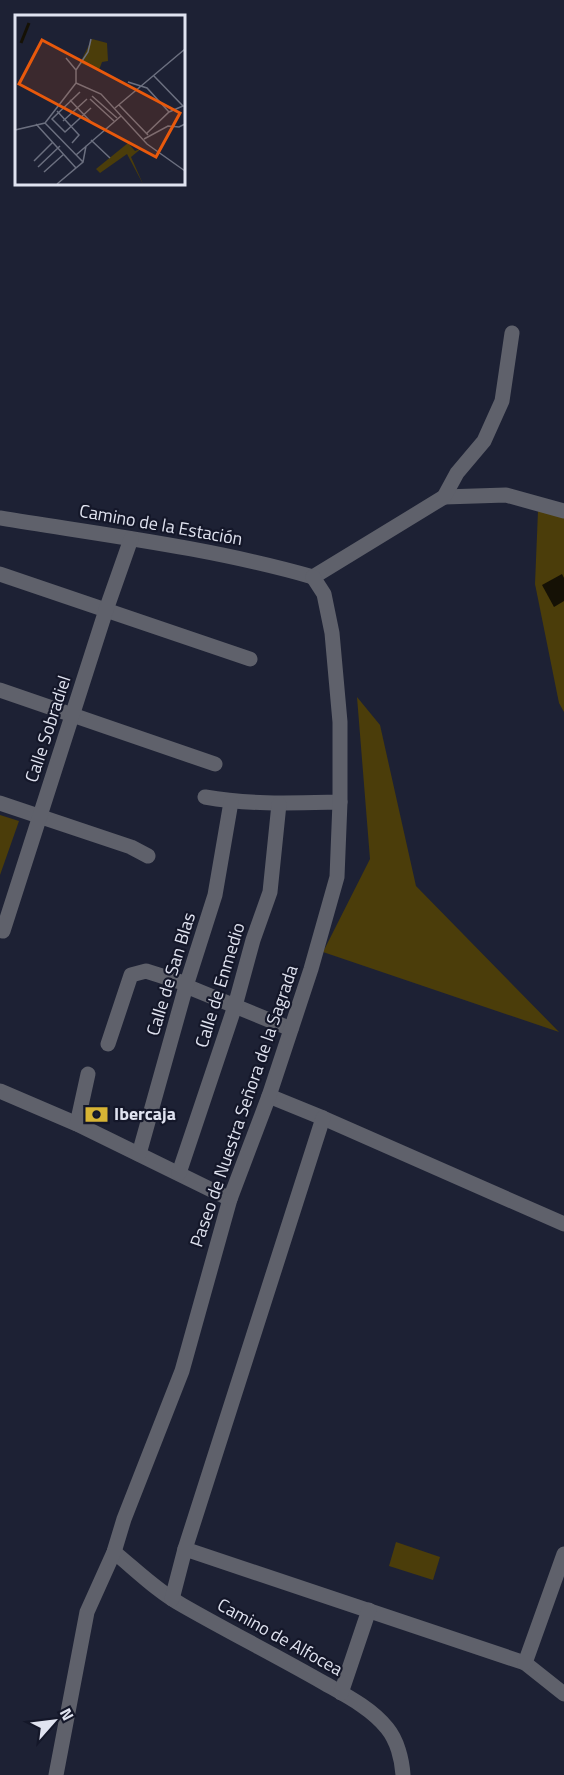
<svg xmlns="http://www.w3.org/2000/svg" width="564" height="1775" viewBox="0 0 564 1775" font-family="'Titillium Web',sans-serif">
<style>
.green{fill:#4b3d0a}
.water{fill:#151105}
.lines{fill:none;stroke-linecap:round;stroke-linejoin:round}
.minor{stroke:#5f616b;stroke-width:15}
.labels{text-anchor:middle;stroke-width:4.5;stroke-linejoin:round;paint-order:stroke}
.street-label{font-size:18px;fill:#e0e3f0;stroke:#141729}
.poi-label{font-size:18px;font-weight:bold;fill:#e0e3f0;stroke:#141729;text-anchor:start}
.inset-river{fill:none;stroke:#151105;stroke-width:3}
.inset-road{fill:none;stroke:#6b6f7f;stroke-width:1.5}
.view{fill:#e8590c;fill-opacity:0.15;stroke:#e8590c;stroke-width:3}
.inset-edge{fill:none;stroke:#e0e3f0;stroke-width:3}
</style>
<rect width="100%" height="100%" fill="#1d2134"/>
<g class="green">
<polygon points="538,511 564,516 564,712 559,703 535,584"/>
<polygon points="357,697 380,725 416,886 559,1032 323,952 370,859"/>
<polygon points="0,815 19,821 0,875"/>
<polygon points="396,1542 440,1557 433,1580 389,1566"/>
</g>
<polygon class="water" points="562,574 564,578 564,601 554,607 542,585"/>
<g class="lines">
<g class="minor">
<polyline points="444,497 506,495 564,511"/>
<path d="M0 518C104 535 212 548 313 577"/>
<polyline points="0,574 250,659"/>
<polyline points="313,577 444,497 457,473 484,441 502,401 512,333"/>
<polyline points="0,690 215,764"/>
<path d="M205 797C250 805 295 803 340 802"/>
<polyline points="0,803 131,847 148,856"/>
<polyline points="3,931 106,610 131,539"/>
<polyline points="186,986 291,1029"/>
<polyline points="108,1044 131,975 146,971 187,984"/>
<polyline points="0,1091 77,1124 230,1199"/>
<polyline points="269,1096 323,1118 564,1224"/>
<polyline points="77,1124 88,1074"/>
<polyline points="139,1154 186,986 215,895 231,802"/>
<polyline points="179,1173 235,1006 253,940 270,892 279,804"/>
<polyline points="185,1549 525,1663 564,1694"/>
<path d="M114 1552C136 1570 157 1591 182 1605 229 1632 277 1656 324 1683 345 1695 371 1708 387 1728 397 1740 402 1759 403 1775"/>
<polyline points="172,1599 185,1549 323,1118"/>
<polyline points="525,1663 564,1554"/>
<polyline points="341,1693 369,1610"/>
<polyline points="56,1775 87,1612 114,1552 124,1519 182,1371 230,1199 269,1096 311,969 337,877 340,802 340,722 332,633 324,594 313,577"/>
</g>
</g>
<defs>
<symbol id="bank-bare" viewBox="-9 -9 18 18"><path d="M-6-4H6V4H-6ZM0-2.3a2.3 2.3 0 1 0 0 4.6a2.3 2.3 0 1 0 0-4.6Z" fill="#d7b434" stroke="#141729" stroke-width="2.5" paint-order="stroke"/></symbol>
</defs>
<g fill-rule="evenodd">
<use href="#bank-bare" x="80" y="1098" width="33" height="33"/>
</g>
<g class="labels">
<g class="street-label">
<text transform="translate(161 525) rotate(10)" y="6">Camino de la Estación</text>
<text transform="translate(48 729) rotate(-72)" y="6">Calle Sobradiel</text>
<text transform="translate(171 974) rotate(-73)" y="6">Calle de San Blas</text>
<text transform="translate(220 985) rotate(-73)" y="6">Calle de Enmedio</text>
<text transform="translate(244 1106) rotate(-71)" y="6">Paseo de Nuestra Señora de la Sagrada</text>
<text transform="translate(280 1637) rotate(29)" y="6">Camino de Alfocea</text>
</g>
<g class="poi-label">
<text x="114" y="1120">Ibercaja</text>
</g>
</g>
<g transform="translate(15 15)">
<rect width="170" height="170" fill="#1d2134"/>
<path d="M77 24 92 28 93 46 87 47 84 55 65 48ZM113 128 120 136 127 133 116 142 128 169 112 139 85 158 81 154Z" fill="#4b3d0a"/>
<path class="inset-river" d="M6 28 14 8"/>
<path class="inset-road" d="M51 43 61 55V68M61 55 73 37 76 24M113 67 132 73 154 97M61 68 86 79 132 129 170 156M65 77 37 104 50 117 76 93M77 81 102 103M75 84 99 106M55 85 76 107M104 90 133 120M100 93 170 34M42 96 64 120 57 128M48 106 72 84M30 108 68 147M21 109 61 153M0 115 30 108 61 68M131 119 154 97 168 91 139 61M129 124 153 111 164 112 170 109M76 125 95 143M61 140 106 101M19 146 38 127M23 152 45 131M29 157 49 139M42 169 68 147 71 131"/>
<path class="view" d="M27 25 165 98 141 142 4 69Z"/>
<rect width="170" height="170" class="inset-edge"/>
</g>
<g transform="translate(54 1721) rotate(62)" stroke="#141729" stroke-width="4.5" paint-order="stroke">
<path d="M0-4.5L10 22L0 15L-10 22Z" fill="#e0e3f0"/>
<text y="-9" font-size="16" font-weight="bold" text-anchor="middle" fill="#e0e3f0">N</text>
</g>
</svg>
